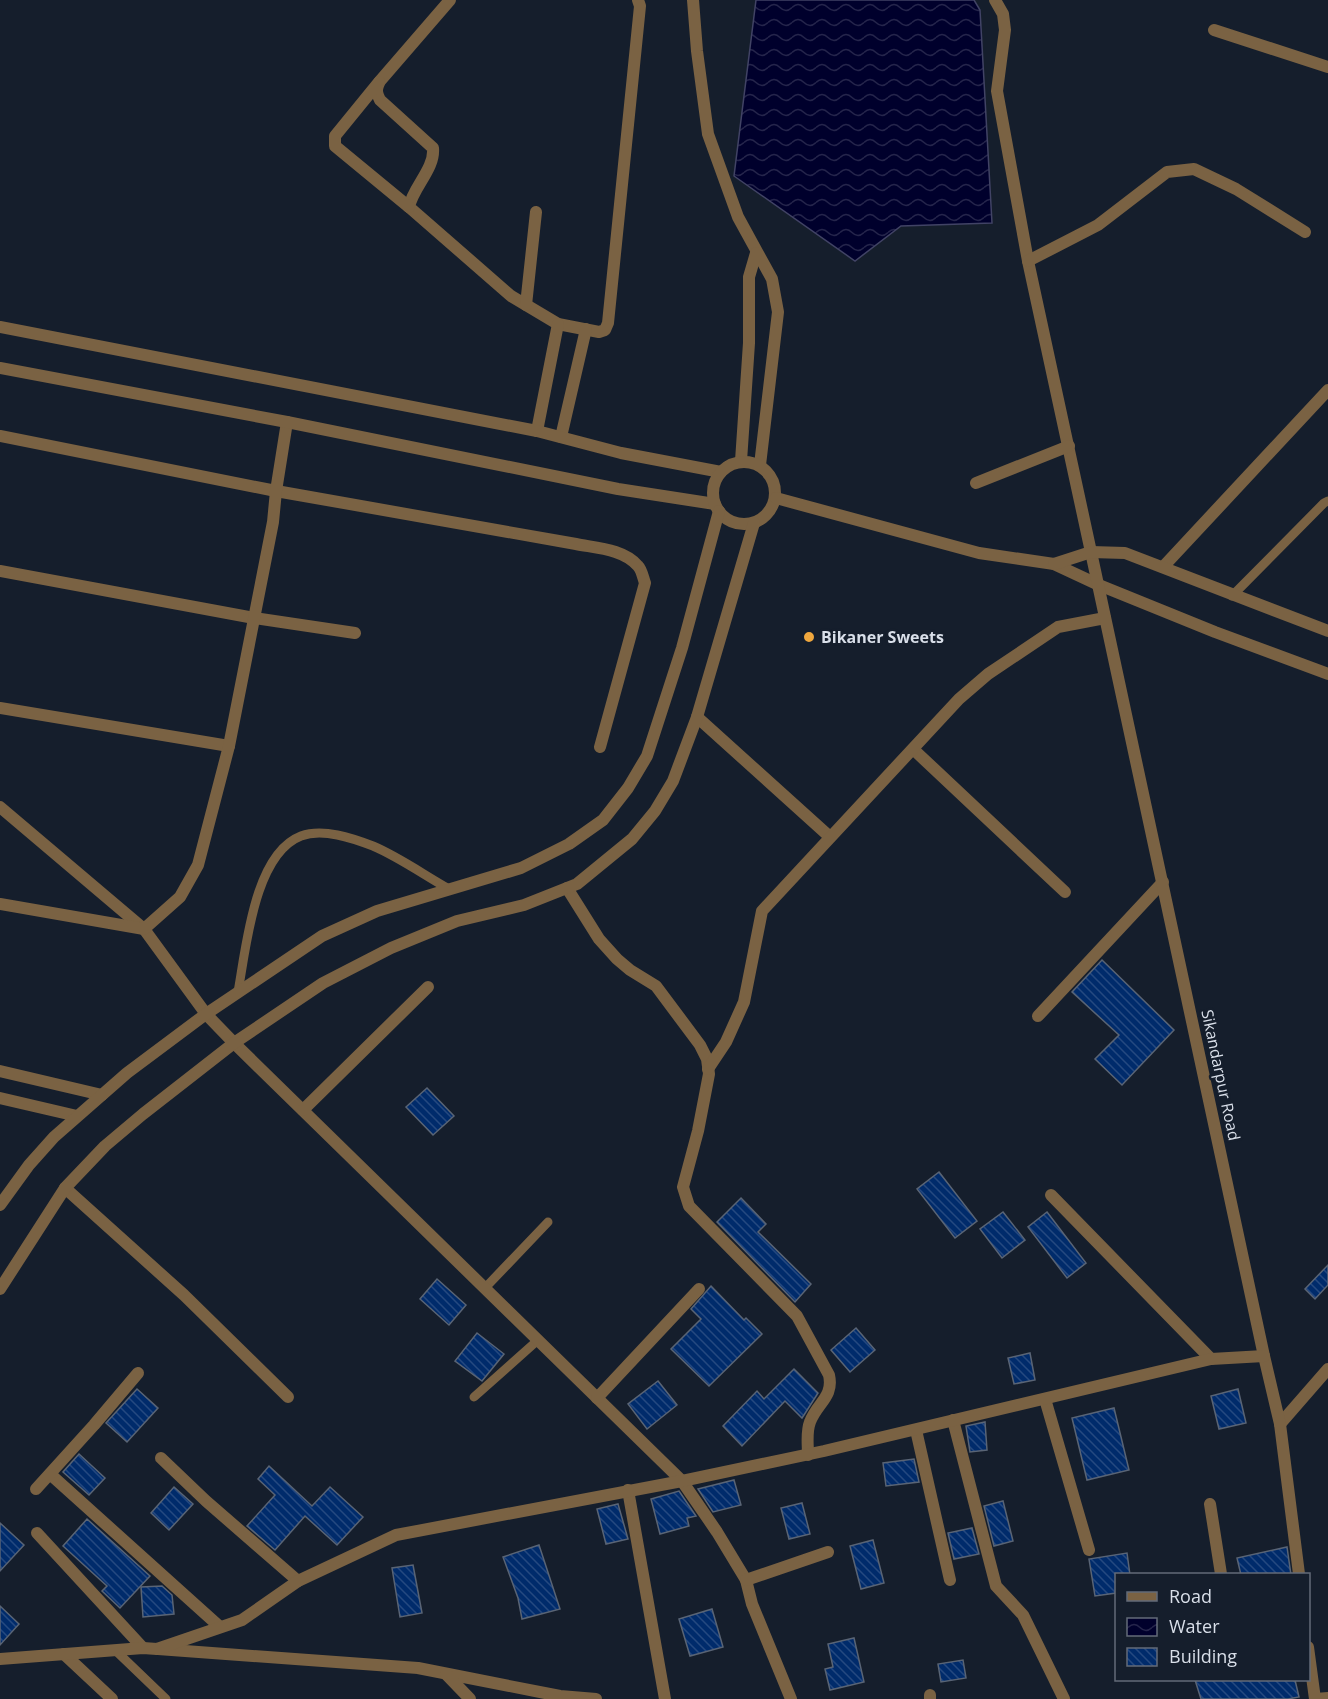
<svg xmlns="http://www.w3.org/2000/svg" width="1328" height="1699" viewBox="0 0 1328 1699" font-family="'Open Sans',sans-serif">
<style>
.water{fill:url(#water-waves);stroke:#414365;stroke-width:1.5}
.building{fill:url(#building-back-hatch);stroke:#596475;stroke-width:1.5}
.lines{fill:none;stroke-linecap:round;stroke-linejoin:round}
.service{stroke:#7a6243;stroke-width:9}
.minor{stroke:#7a6243;stroke-width:12}
.tertiary{stroke:#7a6243;stroke-width:12}
.poi-dot{fill:#efa73e;stroke:#151e2c;stroke-width:2}
.labels{text-anchor:middle;stroke-width:5;stroke-linejoin:round;paint-order:stroke}
.poi-label{font-size:16px;font-weight:bold;fill:#d9dfe9;stroke:#151e2c;text-anchor:start}
.street-label{font-size:16px;fill:#d9dfe9;stroke:#151e2c}
</style>
<defs>
<pattern id="water-waves" width="16" height="10" patternUnits="userSpaceOnUse" patternTransform="scale(1.5)"><rect width="16" height="10" fill="#00002c"/><path d="M0 5q4-4 8 0t8 0" fill="none" stroke="#25254b"/></pattern>
<pattern id="building-back-hatch" width="6" height="6" patternUnits="userSpaceOnUse" patternTransform="scale(1.5)"><rect width="6" height="6" fill="#002b6b"/><path d="M-1 5l2 2M0 0l6 6M5-1l2 2" fill="none" stroke="#254980"/></pattern>
</defs>
<rect width="100%" height="100%" fill="#151e2c"/>
<polygon class="water" points="756,0 974,0 980,10 992,223 901,226 855,261 734,176"/>
<g class="building">
<polygon points="1102,960 1174,1030 1122,1085 1095,1059 1119,1035 1072,992"/>
<polygon points="427,1088 454,1116 433,1135 406,1107"/>
<polygon points="939,1172 977,1221 955,1238 917,1189"/>
<polygon points="741,1198 766,1224 758,1232 811,1284 795,1302 717,1222"/>
<polygon points="1003,1212 1025,1240 1002,1258 980,1229"/>
<polygon points="1047,1212 1086,1263 1067,1278 1028,1227"/>
<polygon points="1328,1265 1328,1285 1315,1299 1305,1289"/>
<polygon points="437,1279 466,1305 449,1325 420,1299"/>
<polygon points="711,1286 744,1320 746,1318 762,1334 709,1386 671,1349 701,1319 691,1309"/>
<polygon points="856,1328 875,1350 850,1372 831,1350"/>
<polygon points="477,1333 504,1354 482,1381 455,1361"/>
<polygon points="1030,1353 1035,1380 1014,1384 1008,1358"/>
<polygon points="794,1369 818,1393 804,1415 802,1418 785,1401 742,1446 723,1426 757,1391 764,1399"/>
<polygon points="658,1381 677,1405 647,1429 628,1404"/>
<polygon points="137,1389 158,1408 127,1442 106,1423"/>
<polygon points="1238,1389 1246,1423 1219,1429 1211,1396"/>
<polygon points="1114,1408 1129,1470 1087,1480 1072,1418"/>
<polygon points="985,1422 987,1450 970,1452 966,1426"/>
<polygon points="79,1454 105,1478 89,1495 63,1472"/>
<polygon points="914,1459 919,1482 886,1486 883,1463"/>
<polygon points="269,1466 312,1506 330,1487 363,1517 337,1545 305,1516 275,1550 247,1526 275,1495 258,1479"/>
<polygon points="734,1480 741,1505 713,1512 698,1489"/>
<polygon points="174,1487 193,1504 169,1530 151,1513"/>
<polygon points="679,1491 696,1516 687,1518 689,1526 660,1534 651,1499"/>
<polygon points="1003,1501 1013,1541 994,1546 984,1506"/>
<polygon points="802,1503 810,1534 789,1539 781,1508"/>
<polygon points="618,1504 628,1539 606,1544 597,1509"/>
<polygon points="87,1519 150,1576 120,1608 102,1591 107,1586 63,1546"/>
<polygon points="0,1523 24,1545 0,1571"/>
<polygon points="972,1528 979,1554 954,1559 948,1533"/>
<polygon points="873,1540 884,1583 861,1589 850,1546"/>
<polygon points="539,1545 560,1609 522,1619 518,1598 503,1557"/>
<polygon points="1287,1547 1291,1575 1241,1575 1237,1558"/>
<polygon points="1127,1553 1130,1575 1116,1575 1116,1593 1095,1596 1089,1559"/>
<polygon points="413,1565 422,1613 400,1617 392,1568"/>
<polygon points="162,1586 172,1595 174,1614 143,1617 141,1587"/>
<polygon points="0,1606 19,1624 0,1645"/>
<polygon points="712,1609 723,1647 690,1656 679,1619"/>
<polygon points="854,1638 864,1682 830,1690 825,1669 833,1667 828,1644"/>
<polygon points="963,1660 966,1678 941,1682 938,1664"/>
<polygon points="1195,1680 1295,1680 1299,1697 1288,1699 1201,1699"/>
</g>
<g class="lines">
<g class="service">
<polyline points="1232,596 1324,503 1328,501"/>
<path d="M238 992C246 949 254 854 301 836 323 828 352 838 373 846 399 857 424 875 449 889"/>
<polyline points="485,1288 548,1222"/>
<polyline points="474,1397 538,1340"/>
<polyline points="115,1650 166,1699"/>
</g>
<g class="minor">
<path d="M450 0 380 81C376 89 376 92 380 100L433 148C435 169 413 187 409 207L511 296 558 324 599 332 605 330 608 323 640 6 638 0"/>
<polyline points="693,0 697,51 708,134 738,217 772,279 778,312 760,465"/>
<polyline points="995,0 1003,14 1005,30 997,91 1028,261 1091,552"/>
<polyline points="1214,30 1328,67"/>
<polyline points="379,82 335,136 335,146 409,207"/>
<polyline points="1028,261 1098,225 1167,172 1194,169 1236,189 1305,232"/>
<polyline points="526,305 536,212"/>
<polyline points="537,431 558,324"/>
<path d="M0 436 276 491 576 544C596 548 624 549 638 566 642 570 643 578 645 583L600 747"/>
<polyline points="561,437 586,329"/>
<polyline points="741,461 749,343 749,277 756,253"/>
<polyline points="976,483 1069,446"/>
<polyline points="1163,567 1328,390"/>
<polyline points="0,571 254,618 355,633"/>
<polyline points="0,708 229,746"/>
<polyline points="697,717 830,837"/>
<polyline points="913,749 1065,892"/>
<polyline points="0,807 144,929 206,1014 234,1043 682,1481 717,1532 746,1580 752,1604 791,1699"/>
<path d="M567 888 599 939 617 959 630 970 656 986 700 1045 707 1059 709 1074 698 1131 683 1187 689 1206 797 1316 829 1375C834 1397 817 1403 810 1422 806 1432 808 1444 808 1455"/>
<polyline points="0,904 144,929 180,897 198,865 229,746 273,522 276,491 287,422"/>
<polyline points="1038,1016 1163,882"/>
<polyline points="708,1069 726,1042 744,1002 762,911 959,699 988,674 1058,627 1105,618"/>
<polyline points="0,1071 102,1095"/>
<polyline points="0,1098 77,1116"/>
<polyline points="303,1110 428,987"/>
<polyline points="65,1188 184,1295 288,1397"/>
<polyline points="1051,1195 1211,1359"/>
<polyline points="597,1398 699,1289"/>
<polyline points="1045,1399 1089,1550"/>
<polyline points="953,1420 996,1586 1023,1615 1064,1699"/>
<polyline points="1280,1424 1328,1369"/>
<polyline points="916,1430 950,1580"/>
<polyline points="161,1458 206,1501 298,1581"/>
<polyline points="50,1474 220,1627"/>
<polyline points="36,1489 94,1425 138,1373"/>
<polyline points="628,1490 665,1699"/>
<polyline points="1210,1504 1221,1574"/>
<polyline points="37,1533 143,1648"/>
<polyline points="746,1580 828,1552"/>
<polyline points="158,1649 418,1668 560,1696 596,1699"/>
<polyline points="64,1654 112,1699"/>
<polyline points="446,1674 470,1699"/>
<polyline points="930,1695 930,1699"/>
<polyline points="1316,1699 1328,1698"/>
</g>
<g class="tertiary">
<polyline points="0,327 537,431 621,453 721,472"/>
<polyline points="0,368 287,422 618,489 715,504"/>
<circle cx="744" cy="493" r="31"/>
<polyline points="776,498 979,553 1054,564 1099,585 1215,632 1328,674"/>
<polyline points="1091,552 1264,1356 1280,1424 1299,1574"/>
<polyline points="1054,564 1091,552 1125,553 1328,631"/>
<polyline points="0,1205 29,1165 54,1137 127,1073 206,1014 322,936 377,911 521,868 569,844 603,820 628,788 647,756 682,648 719,511"/>
<polyline points="0,1289 65,1188 105,1146 143,1114 234,1043 323,983 391,948 457,921 524,905 577,884 632,839 655,811 673,781 697,717 754,523"/>
<polyline points="1308,1647 1315,1699"/>
<polyline points="0,1659 143,1648 157,1649 242,1620 298,1581 396,1535 682,1481 824,1451 1211,1359 1264,1356"/>
</g>
</g>
<circle class="poi-dot" cx="809" cy="637" r="6"/>
<g class="labels">
<g class="poi-label">
<text x="821" y="643">Bikaner Sweets</text>
</g>
<g class="street-label">
<text transform="translate(1221 1075) rotate(78)" y="6">Sikandarpur Road</text>
</g>
</g>
<rect x="1115" y="1573" width="195" height="108" fill="#151e2c" stroke="#636b78" stroke-width="1.5"/>
<rect x="1127" y="1592" width="30" height="9" fill="#7a6243" stroke="#636b78" stroke-width="1.5"/>
<text x="1169" y="1603" font-size="18" fill="#d9dfe9">Road</text>
<rect x="1127" y="1618" width="30" height="18" fill="url(#water-waves)" stroke="#636b78" stroke-width="1.5"/>
<text x="1169" y="1633" font-size="18" fill="#d9dfe9">Water</text>
<rect x="1127" y="1648" width="30" height="18" fill="url(#building-back-hatch)" stroke="#636b78" stroke-width="1.5"/>
<text x="1169" y="1663" font-size="18" fill="#d9dfe9">Building</text>
</svg>
